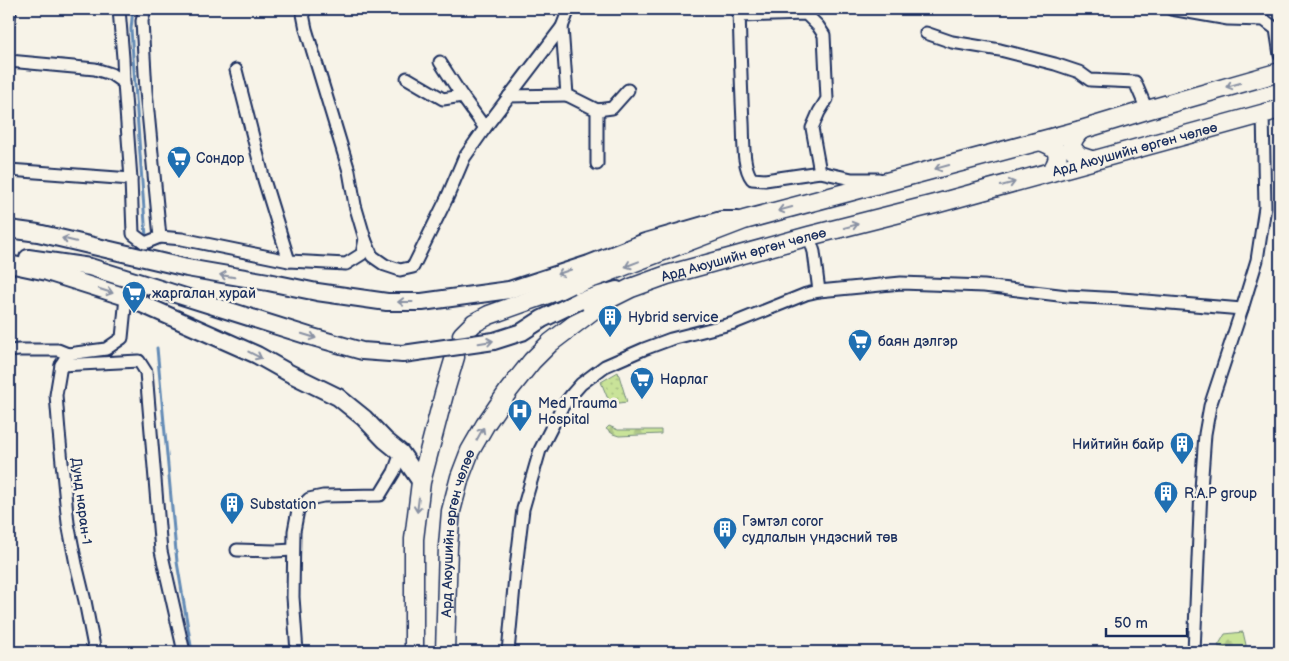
<svg xmlns="http://www.w3.org/2000/svg" width="1289" height="661" viewBox="0 0 1289 661" font-family="'Balsamiq Sans',sans-serif">
<style>
.forest{fill:url(#forest-firs);stroke:#72897c}
.park{fill:url(#park-dots);stroke:#72897c}
.lines{fill:none;stroke-linecap:round;stroke-linejoin:round}
.stream{stroke:#648bb6;stroke-width:3}
.street-casing{stroke:#1b2f5e;stroke-width:15}
.secondary-casing{stroke:#1b2f5e;stroke-width:20}
.primary-casing{stroke:#1b2f5e;stroke-width:21}
.street{stroke:#f7f3e8;stroke-width:11}
.secondary{stroke:#f7f3e8;stroke-width:16}
.primary{stroke:#f7f3e8;stroke-width:18}
.secondary-bridge-casing{stroke:#1b2f5e;stroke-width:20;stroke-linecap:butt}
.secondary-bridge{stroke:#f7f3e8;stroke-width:16}
.oneway{stroke:#8991a3}
.labels{text-anchor:middle;stroke-width:5;stroke-linejoin:round;paint-order:stroke}
.street-label{font-size:14px;fill:#1b2f5e;stroke:#f7f3e8}
.poi-label{font-size:14px;fill:#1b2f5e;stroke:#f7f3e8;text-anchor:start}
</style>
<defs>
<pattern id="forest-firs" width="22" height="20" patternUnits="userSpaceOnUse" patternTransform="scale(1.25)"><rect width="22" height="20" fill="#c9e399"/><path d="M5 1l3.5 6h-7zM16 11l3.5 6h-7z" fill="#acc386"/></pattern>
<pattern id="park-dots" width="8" height="8" patternUnits="userSpaceOnUse" patternTransform="scale(1.25)"><rect width="8" height="8" fill="#c9e399"/><path d="M2 2h.1M6 6h.1" fill="none" stroke="#acc386" stroke-width="1.8" stroke-linecap="round"/></pattern>
</defs>
<rect width="100%" height="100%" fill="#f7f3e8"/>
<filter id="ink" filterUnits="userSpaceOnUse"><feTurbulence type="fractalNoise" baseFrequency=".02" numOctaves="2"/><feDisplacementMap in="SourceGraphic" scale="10" xChannelSelector="R" yChannelSelector="G"/><feConvolveMatrix kernelMatrix="1 2 1 2 8 2 1 2 1" color-interpolation-filters="sRGB"/></filter>
<g filter="url(#ink)">
<g class="forest">
<polygon points="609,426 618,430 661,430 661,434 619,436 613,434 606,429"/>
<polygon points="1243,632 1246,645 1245,652 1218,646 1225,634"/>
</g>
<polygon class="park" points="618,372 627,402 610,404 601,382"/>
<g class="lines">
<g class="stream">
<polyline points="133,9 131,29 146,237"/>
<polyline points="157,348 177,562 192,652"/>
</g>
<defs>
<g id="street">
<polyline points="119,9 123,58 124,83 131,179 133,234 145,243 160,237 146,91 142,21 145,9"/>
<path d="M739 9C740 47 741 84 743 122 744 139 742 166 752 179L765 180 820 172 852 179H879"/>
<polyline points="1171,9 1228,19 1264,20 1276,29 1280,55"/>
<polyline points="739,16 806,14 818,26 824,35 827,99 819,112 812,128 820,172"/>
<polyline points="9,21 10,9"/>
<polyline points="562,27 567,95 597,110 597,164"/>
<polyline points="926,33 952,42 1000,50 1055,64 1079,72 1090,80 1135,82 1147,110"/>
<polyline points="9,61 95,69 111,74 124,83"/>
<polyline points="440,62 462,96 485,128"/>
<polyline points="236,70 264,180 289,261"/>
<polyline points="407,78 443,99 462,96"/>
<polyline points="509,96 567,95"/>
<polyline points="597,110 612,108 628,90"/>
<polyline points="9,170 131,179"/>
<polyline points="160,237 182,239 289,261 346,264 362,254 365,239 355,205 349,171 306,29 302,9"/>
<polyline points="365,239 372,256 385,265 400,270 413,267 447,198 464,158 485,128 562,27 569,9"/>
<polyline points="819,291 901,283 984,286 1067,296 1122,299 1242,309"/>
<polyline points="9,351 19,350 58,350 68,354 106,349 122,338 126,297"/>
<polyline points="68,354 61,365 56,395 59,432 68,523 76,564 85,601 95,652"/>
<polyline points="61,365 139,361 146,372 161,551 184,652"/>
<polyline points="237,550 275,551 293,550"/>
<polyline points="297,652 293,597 294,531 298,510 309,499 323,496 380,495 394,472 401,453"/>
<polyline points="508,652 515,576 523,509 540,450 562,407 573,393 581,384 605,366 644,349 671,339 734,323 806,294 819,291 814,252 809,236"/>
<polyline points="1194,652 1201,489 1205,434 1210,406 1242,309 1257,260 1265,207 1263,114"/>
</g>
<g id="secondary">
<polyline points="9,229 38,233 187,268 268,282 317,292 387,302 422,302 509,290 589,264 645,242 721,220 737,220"/>
<polyline points="28,258 90,267 309,336 362,351 403,354"/>
<polyline points="9,264 47,272 126,297 257,355 289,373 338,397 364,418 385,440 401,453 421,482"/>
<polyline points="579,301 617,290"/>
</g>
<g id="primary">
<path d="M1081 130C1075 136 1073 139 1071 147L1079 156 1091 160"/>
<path d="M1040 141C1058 147 1063 155 1051 172"/>
<polyline points="462,335 474,323 489,315 601,275 744,220 1081,130 1147,110 1280,72"/>
<polyline points="414,652 414,539 421,482 444,394 455,357"/>
<path id="s1" d="M445 652 448 546 451 511 460 477 470 451 485 425 509 390 532 361 550 343 605 301 631 288 667 275 809 236 935 204 1280 109"/>
</g>
</defs>
<use href="#street" class="street-casing"/>
<use href="#secondary" class="secondary-casing"/>
<use href="#primary" class="primary-casing"/>
<use href="#street" class="street"/>
<use href="#secondary" class="secondary"/>
<use href="#primary" class="primary"/>
<defs>
<polyline id="secondary-bridge" points="403,354 494,341 522,332 542,319 579,301"/>
</defs>
<use href="#secondary-bridge" class="secondary-bridge-casing"/>
<use href="#secondary-bridge" class="secondary-bridge"/>
</g>
<defs><path id="oneway-shaft" d="M-6 0H5M1.5-3L5.5 0L1.5 3" fill="none" stroke-width="1.6" stroke-linecap="round" stroke-linejoin="round" transform="scale(1.25)"/></defs>
<g class="oneway">
<use href="#oneway-shaft" transform="translate(1233 85) rotate(164)"/>
<use href="#oneway-shaft" transform="translate(942 167) rotate(165)"/>
<use href="#oneway-shaft" transform="translate(1008 184) rotate(-15)"/>
<use href="#oneway-shaft" transform="translate(785 209) rotate(165)"/>
<use href="#oneway-shaft" transform="translate(851 226) rotate(-15)"/>
<use href="#oneway-shaft" transform="translate(69 240) rotate(-167)"/>
<use href="#oneway-shaft" transform="translate(632 264) rotate(159)"/>
<use href="#oneway-shaft" transform="translate(564 272) rotate(161)"/>
<use href="#oneway-shaft" transform="translate(227 276) rotate(-170)"/>
<use href="#oneway-shaft" transform="translate(106 291) rotate(18)"/>
<use href="#oneway-shaft" transform="translate(405 302) rotate(180)"/>
<use href="#oneway-shaft" transform="translate(309 336) rotate(17)"/>
<use href="#oneway-shaft" transform="translate(486 342) rotate(-9)"/>
<use href="#oneway-shaft" transform="translate(255 355) rotate(27)"/>
<use href="#oneway-shaft" transform="translate(480 434) rotate(-61)"/>
<use href="#oneway-shaft" transform="translate(418 505) rotate(97)"/>
</g>
</g>
<defs>
<symbol id="supermarket-pin" viewBox="-11 -11 22 30"><path d="M0 17L-7.5 6A9.5 9.5 0 1 1 7.5 6Z" fill="#1f6fb2" stroke="#f7f3e8"/><path d="M-6-5.5h2.5l.6 2H6L4.5 2H-2.5L-4.4-4H-6ZM-1.5 3.2a1.3 1.3 0 1 0 .1 0ZM3 3.2a1.3 1.3 0 1 0 .1 0Z" fill="#fff"/></symbol>
<symbol id="building-pin" viewBox="-11 -11 22 30"><path d="M0 17L-7.5 6A9.5 9.5 0 1 1 7.5 6Z" fill="#1f6fb2" stroke="#f7f3e8"/><path d="M-4-6H4V6H1V3H-1V6H-4ZM-2.5-4.3h1.7v1.8h-1.7ZM.8-4.3h1.7v1.8H.8ZM-2.5-1h1.7V.8h-1.7ZM.8-1h1.7V.8H.8Z" fill="#fff"/></symbol>
<symbol id="hospital-pin" viewBox="-11 -11 22 30"><path d="M0 17L-7.5 6A9.5 9.5 0 1 1 7.5 6Z" fill="#1f6fb2" stroke="#f7f3e8"/><path d="M-5-5h3v3.5h4V-5h3V5h-3V1.5h-4V5h-3Z" fill="#fff"/></symbol>
</defs>
<g fill-rule="evenodd">
<use href="#supermarket-pin" x="165" y="144" width="28" height="38"/>
<use href="#supermarket-pin" x="120" y="279" width="28" height="38"/>
<use href="#building-pin" x="596" y="303" width="28" height="38"/>
<use href="#supermarket-pin" x="846" y="327" width="28" height="38"/>
<use href="#supermarket-pin" x="628" y="365" width="28" height="38"/>
<use href="#hospital-pin" x="506" y="397" width="28" height="38"/>
<use href="#building-pin" x="1168" y="430" width="28" height="38"/>
<use href="#building-pin" x="1152" y="479" width="28" height="38"/>
<use href="#building-pin" x="218" y="490" width="28" height="38"/>
<use href="#building-pin" x="711" y="515" width="28" height="38"/>
</g>
<g class="labels">
<g class="street-label">
<text dy="5" stroke="none"><textPath href="#s1" startOffset="960">Ард Аюушийн өргөн чөлөө</textPath></text>
<text dy="5" stroke="none"><textPath href="#s1" startOffset="555">Ард Аюушийн өргөн чөлөө</textPath></text>
<text transform="translate(82 501) rotate(83)" y="5">Дунд наран-1</text>
<text dy="5" stroke="none"><textPath href="#s1" startOffset="120">Ард Аюушийн өргөн чөлөө</textPath></text>
</g>
<g class="poi-label">
<text x="196" y="163">Сондор</text>
<text x="152" y="298">жаргалан хурай</text>
<text x="628" y="322">Hybrid service</text>
<text x="878" y="346">баян дэлгэр</text>
<text x="660" y="384">Нарлаг</text>
<text x="538" y="408">Med Trauma<tspan x="538" dy="16">Hospital</tspan></text>
<text x="1164" y="449" text-anchor="end">Нийтийн байр</text>
<text x="1184" y="498">R.A.P group</text>
<text x="250" y="509">Substation</text>
<text x="742" y="526">Гэмтэл согог<tspan x="742" dy="16">судлалын үндэсний төв</tspan></text>
</g>
</g>
<rect width="1289" height="661" fill="none" stroke="#f7f3e8" stroke-width="30"/>
<rect x="15" y="15" width="1259" height="631" fill="none" stroke="#1b2f5e" stroke-width="2" filter="url(#ink)"/>
<path d="M1106 628v8h81v-8" fill="none" stroke="#1b2f5e" stroke-width="2.5"/>
<text x="1114" y="628" font-size="15" fill="#1b2f5e" stroke="#f7f3e8" stroke-width="4" paint-order="stroke">50 m</text>
</svg>
